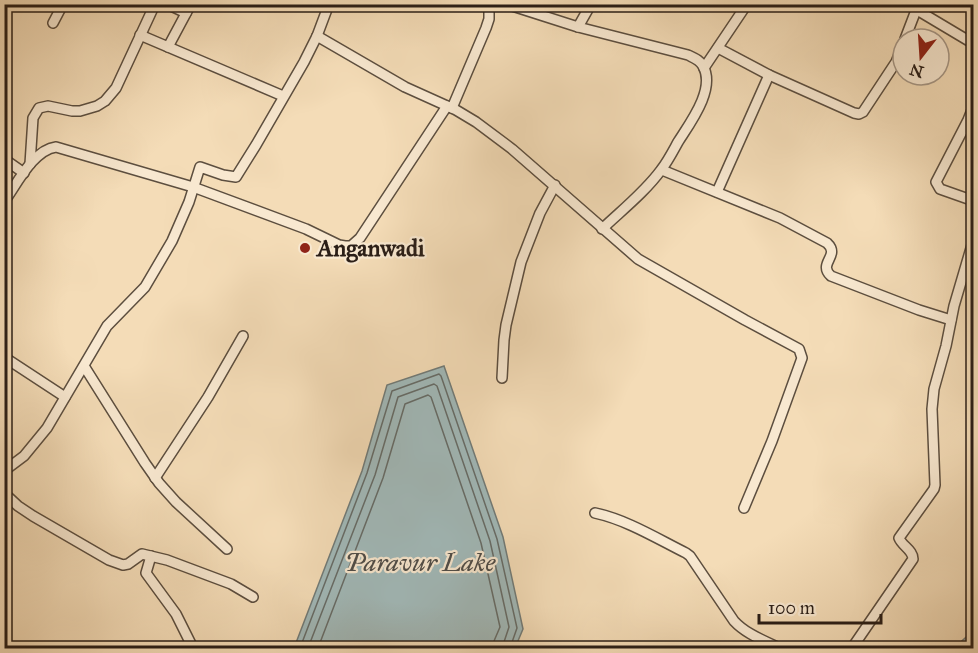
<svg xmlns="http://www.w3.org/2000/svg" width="978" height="653" viewBox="0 0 978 653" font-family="'IM FELL Great Primer',serif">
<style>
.water{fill:#a1b9b9;stroke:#717b78;stroke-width:1.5}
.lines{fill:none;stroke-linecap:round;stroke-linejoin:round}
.shore{stroke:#666c68;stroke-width:1.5}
.minor-casing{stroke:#5c4e3f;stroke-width:12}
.minor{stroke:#f8e8d0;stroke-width:9}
.poi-dot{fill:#8f2418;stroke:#f8e8d0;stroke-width:2}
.labels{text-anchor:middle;stroke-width:4.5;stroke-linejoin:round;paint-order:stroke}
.poi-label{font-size:24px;font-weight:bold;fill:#2a1e17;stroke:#f8e8d0;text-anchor:start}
.water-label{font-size:26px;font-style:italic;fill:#4e4c48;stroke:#f8e8d0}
</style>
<rect width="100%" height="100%" fill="#f4dcb7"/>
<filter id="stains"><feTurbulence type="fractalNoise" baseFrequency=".00333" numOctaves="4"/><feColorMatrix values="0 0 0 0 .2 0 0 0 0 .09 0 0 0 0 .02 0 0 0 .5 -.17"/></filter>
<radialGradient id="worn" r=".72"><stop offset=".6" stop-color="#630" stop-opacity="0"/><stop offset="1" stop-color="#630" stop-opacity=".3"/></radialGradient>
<g class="water">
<polygon points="444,366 503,537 523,629 515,648 294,648 362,471 387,385"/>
<polygon points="973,631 973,648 954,648"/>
</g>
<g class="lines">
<g class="shore">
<polyline points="300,648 367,473 392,391 439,374 441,376 497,539 517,628 510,648"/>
<polyline points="308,648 375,475 398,397 434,384 437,386 490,541 509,627 504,642 503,648"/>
<polyline points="318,648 383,478 405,404 428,395 431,397 481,543 500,627 494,641 494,648"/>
</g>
<defs>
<g id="minor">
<polyline points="167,4 186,13"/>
<path d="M506 4 578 27 688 55C694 58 700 60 703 66 716 89 690 123 678 142 673 151 668 161 661 170 645 192 622 210 602 229"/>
<polyline points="917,10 974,44"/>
<polyline points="53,23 63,4"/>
<polyline points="578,27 591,4"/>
<polyline points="140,35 283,96"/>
<polyline points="317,36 405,87 456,110 476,122 512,149 638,259 745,320 799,349 802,358 772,441 744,508"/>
<polyline points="905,39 918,5"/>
<polyline points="168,47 191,4"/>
<polyline points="718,48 769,75 854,113 859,114 863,112 896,62 903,45"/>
<polyline points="704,68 747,4"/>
<polyline points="974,105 968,120 936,182 940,189 974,201"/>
<polyline points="452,108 486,28 489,19 489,4"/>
<polyline points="4,159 24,173"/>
<polyline points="30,164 33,118 39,108 48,106 72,111 80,111 97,106 105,101 116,88 155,4"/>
<path d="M662 170 780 218 827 243C841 256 817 263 831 276L919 310 951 320"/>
<polyline points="717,192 769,75"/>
<path d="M4 202C17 184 33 150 56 147L193 187 306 229 339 245 345 246H351L360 238 447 106"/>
<polyline points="4,357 65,397"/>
<polyline points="84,366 145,463 159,483 176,502 227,549"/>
<polyline points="502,378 504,340 506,325 521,262 540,213 555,185"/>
<polyline points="4,471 24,456 47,428 107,326 145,287 172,241 189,202 200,167 223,175 236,177 256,145 304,62 317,36 329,4"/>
<polyline points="155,478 208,397 243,336"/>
<polyline points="4,493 18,506 33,516 109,560 123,565 128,564 142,554 167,560 231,584 253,597"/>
<path d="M595 513C627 520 656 538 686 553L690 556 734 621C746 634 763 640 779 648"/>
<polyline points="151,556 146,573 176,614 193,648"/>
<path d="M852 648 913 559C913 550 902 546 899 538L934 489 935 485 932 409 934 389 946 346 954 306 974 238"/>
</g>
</defs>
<use href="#minor" class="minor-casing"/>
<use href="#minor" class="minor"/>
</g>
<circle class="poi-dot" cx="305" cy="248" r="6"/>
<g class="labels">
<g class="poi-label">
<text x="317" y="256">Anganwadi</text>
</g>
<g class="water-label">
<text x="420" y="571">Paravur Lake</text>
</g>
</g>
<rect width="978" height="653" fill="none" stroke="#f4dcb7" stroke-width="24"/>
<rect x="6" y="6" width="966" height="641" fill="none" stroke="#2a1e17" stroke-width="3"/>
<rect x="12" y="12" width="954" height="629" fill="none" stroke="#2a1e17" stroke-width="1.5"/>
<g transform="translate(921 57) rotate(197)"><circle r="28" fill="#f8e8d0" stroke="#a69786" stroke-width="1.5"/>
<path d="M0-4.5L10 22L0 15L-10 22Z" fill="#8f2418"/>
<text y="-9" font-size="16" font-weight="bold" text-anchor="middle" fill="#2a1e17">N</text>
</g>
<path d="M759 614v9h122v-9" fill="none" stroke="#2a1e17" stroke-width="3"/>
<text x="768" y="614" font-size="18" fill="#2a1e17" stroke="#f8e8d0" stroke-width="4.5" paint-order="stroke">100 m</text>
<rect width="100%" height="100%" filter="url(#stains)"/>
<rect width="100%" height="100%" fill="url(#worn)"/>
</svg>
